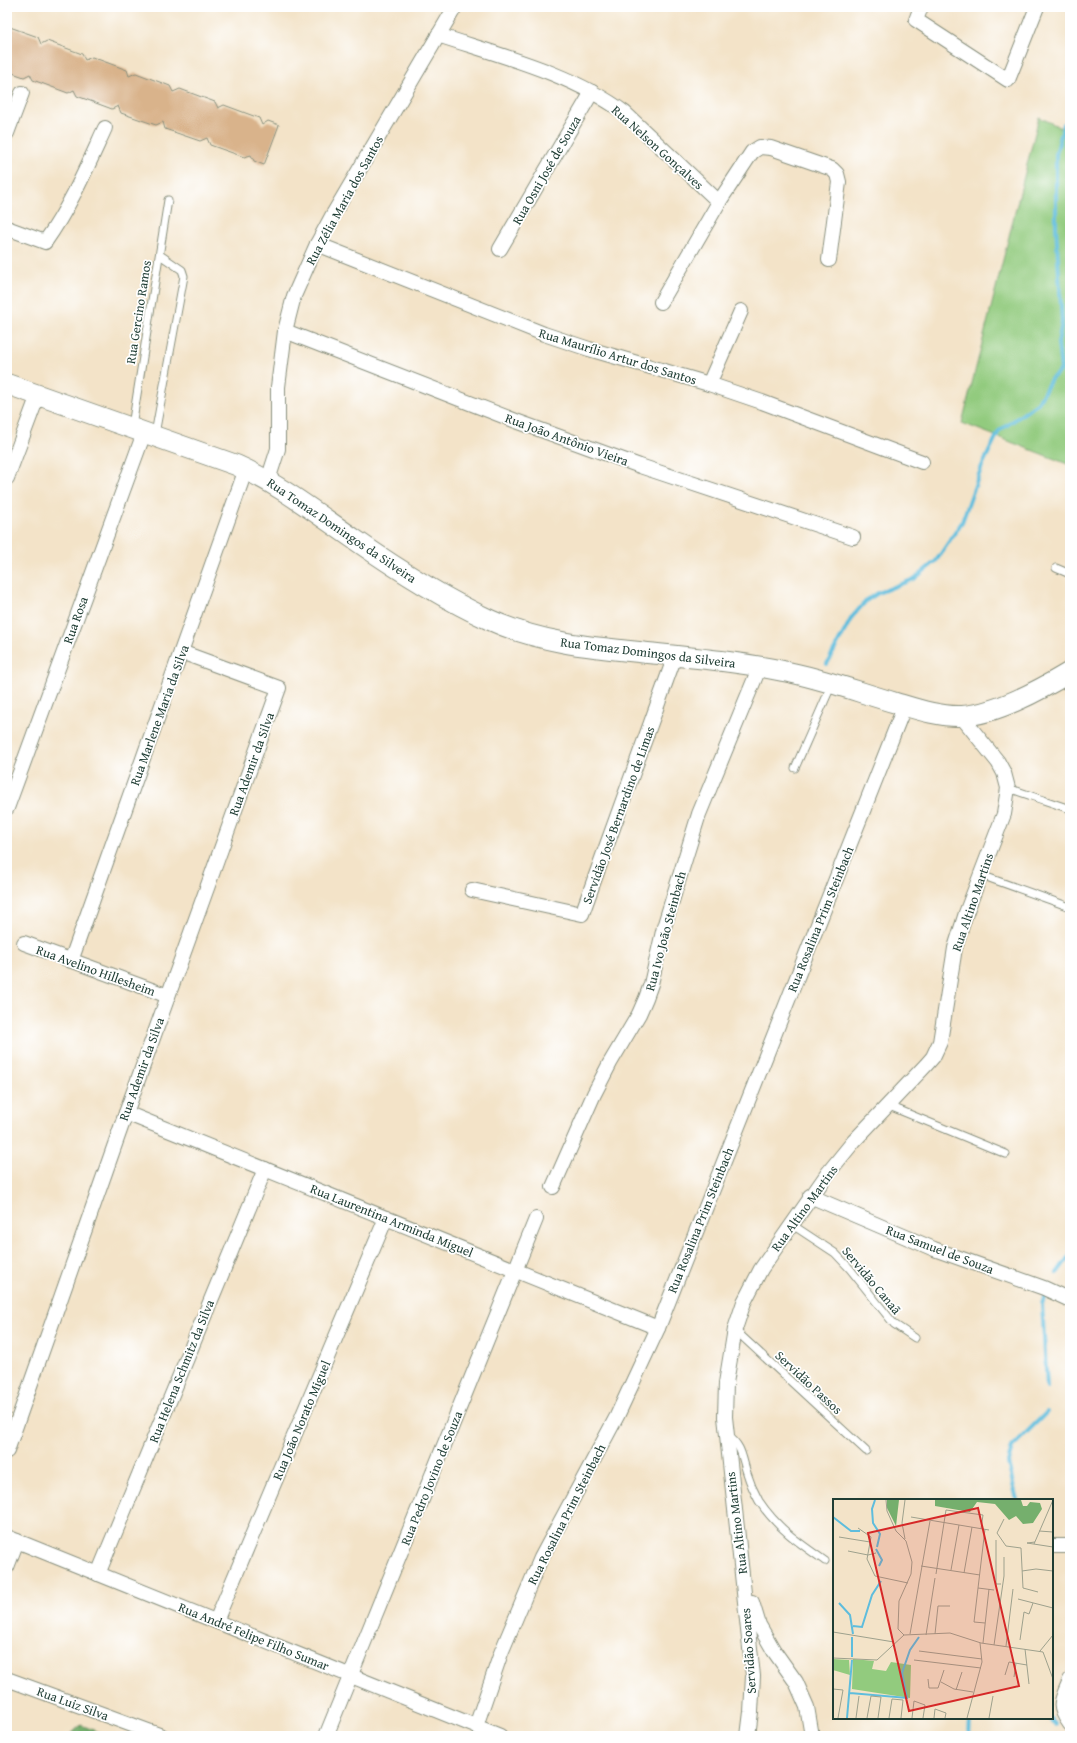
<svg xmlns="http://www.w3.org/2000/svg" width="1077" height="1743" viewBox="0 0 1077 1743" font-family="'Gentium Book Plus',serif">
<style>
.green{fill:#92cb7e;stroke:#588459}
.forest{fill:#75af6d;stroke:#4a7650}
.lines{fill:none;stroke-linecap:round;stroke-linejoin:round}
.stream{stroke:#5ebddd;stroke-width:4}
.building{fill:#d9b38b}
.lane-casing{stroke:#89907e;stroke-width:9}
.street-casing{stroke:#89907e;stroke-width:16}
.secondary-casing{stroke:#89907e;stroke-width:22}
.lane{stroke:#fff;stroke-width:7}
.street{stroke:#fff;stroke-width:14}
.secondary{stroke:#fff;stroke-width:20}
.labels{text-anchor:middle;stroke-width:3.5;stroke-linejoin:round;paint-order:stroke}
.street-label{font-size:13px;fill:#1f3d34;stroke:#fff}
.inset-river{fill:none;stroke:#5ebddd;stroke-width:2}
.inset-road{fill:none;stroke:#9ea18d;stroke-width:1}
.view{fill:#d62828;fill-opacity:0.15;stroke:#d62828;stroke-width:2}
.inset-edge{fill:none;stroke:#1f3d34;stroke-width:2}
</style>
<rect width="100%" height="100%" fill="#fff"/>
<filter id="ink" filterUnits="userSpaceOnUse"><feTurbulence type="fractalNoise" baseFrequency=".025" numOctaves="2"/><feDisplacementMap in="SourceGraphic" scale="8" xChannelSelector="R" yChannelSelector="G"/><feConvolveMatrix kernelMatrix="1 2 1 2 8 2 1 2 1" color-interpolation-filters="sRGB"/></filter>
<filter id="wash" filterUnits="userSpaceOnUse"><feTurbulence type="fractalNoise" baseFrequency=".012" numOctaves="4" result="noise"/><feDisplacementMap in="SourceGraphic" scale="16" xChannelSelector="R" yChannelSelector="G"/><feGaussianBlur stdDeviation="0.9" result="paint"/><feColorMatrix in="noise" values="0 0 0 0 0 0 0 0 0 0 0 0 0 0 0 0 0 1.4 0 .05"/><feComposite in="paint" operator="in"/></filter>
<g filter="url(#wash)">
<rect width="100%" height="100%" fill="#f3e3c8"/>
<polygon class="green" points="1039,117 1070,132 1070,465 962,423"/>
<polygon class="forest" points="81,1725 109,1736 69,1736"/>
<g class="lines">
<g class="stream">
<polyline points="827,664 852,617 867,600 878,593 914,579 936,561 962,522 982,466 999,431 1038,403 1051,379 1061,370 1058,343 1062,322 1056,227 1056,154 1064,124 1070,124"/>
<polyline points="1057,1273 1070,1255"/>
<polyline points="1045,1295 1042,1304 1047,1387"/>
<polyline points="1017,1500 1008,1463 1012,1447 1047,1412"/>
<polyline points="1049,1718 1056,1724"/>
<polyline points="969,1736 970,1718"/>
</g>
</g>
<g id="blocks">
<polygon class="building" points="7,26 38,37 41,44 47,41 82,54 85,60 92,57 127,70 129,76 136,73 170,86 173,92 180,89 215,102 218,108 224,105 259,118 262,125 268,121 279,125 264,165 254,161 251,155 244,157 210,145 207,138 200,141 165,129 163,122 156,125 121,113 118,106 112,109 77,96 74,90 68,93 33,80 30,74 24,77 7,71"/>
</g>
</g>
<g filter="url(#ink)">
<use href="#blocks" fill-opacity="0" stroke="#89907e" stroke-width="1"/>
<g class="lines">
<defs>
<g id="lane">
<polyline points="132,426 168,200"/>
<polyline points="155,434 184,276 182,270 160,255"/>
<polyline points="1056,568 1070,574"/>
<polyline points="795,768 832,684"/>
<polyline points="1008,788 1070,809"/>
<polyline points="981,875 1070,907"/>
<polyline points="887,1105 1006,1154"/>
<polyline points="791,1224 835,1253 850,1269 894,1324 915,1338"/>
<polyline points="735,1330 866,1451"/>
<path d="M728 1436C742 1445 742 1458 747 1473 750 1483 754 1492 759 1501 777 1528 799 1543 825 1561"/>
</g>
<g id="street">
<polyline points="921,7 916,20 1008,80 1037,7"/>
<path d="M438 35C501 56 571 73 625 113L719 202"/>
<polyline points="7,133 22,93"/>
<path d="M7 228 45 242C70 207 87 167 105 128"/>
<polyline points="317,244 544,334 589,349 709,384 762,402 922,462"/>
<polyline points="500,249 592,92"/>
<polyline points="661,302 719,202 752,152 760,147 771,148 832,169 837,174 839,182 829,260"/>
<polyline points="285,331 516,421 640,466 853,537"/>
<polyline points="709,384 741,311"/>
<polyline points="7,478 38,395"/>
<polyline points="268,480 278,449 278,387 285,331 294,296 317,244 332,216 455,7"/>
<polyline points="7,808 144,433"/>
<polyline points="472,890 582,914 675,656"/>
<polyline points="24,943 168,996"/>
<polyline points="71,961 246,469"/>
<polyline points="126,1113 658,1328"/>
<polyline points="553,1187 594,1094 610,1063 639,1014 646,998 651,984 664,927 699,814 760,666"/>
<polyline points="810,1196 934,1249 1044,1288 1070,1300"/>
<polyline points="7,1451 126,1113 279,688 181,652"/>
<polyline points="7,1537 500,1736"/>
<polyline points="1052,1546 1070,1546"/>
<polyline points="7,1567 17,1541"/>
<polyline points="98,1574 265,1169"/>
<polyline points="752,1602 759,1625 774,1651 796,1682 807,1707 812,1736"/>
<polyline points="216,1621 386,1218"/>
<polyline points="7,1679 162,1736"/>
<path d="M1070 1680C1062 1700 1056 1705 1070 1724"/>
<polyline points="476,1726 501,1653 541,1558 617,1416 658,1328 905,705"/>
<polyline points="326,1736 536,1219"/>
<polyline points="748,1736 751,1712 753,1676 725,1417 726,1383 735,1329 744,1302 761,1269 828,1173 854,1141 926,1065 933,1057 940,1042 955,948 966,913 1004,814 1008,788 1004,773 998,762 961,716"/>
</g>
<path id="secondary" d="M7 384 236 465C279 484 316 513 354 539 397 569 442 598 490 620 538 642 588 647 639 652 687 657 735 661 783 671 821 678 858 692 896 703 916 709 940 717 962 716 997 714 1040 690 1070 672"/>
</defs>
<use href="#lane" class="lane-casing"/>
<use href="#street" class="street-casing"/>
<use href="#secondary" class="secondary-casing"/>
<use href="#lane" class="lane"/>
<use href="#street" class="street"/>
<use href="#secondary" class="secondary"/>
</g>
</g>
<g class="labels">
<g class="street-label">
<text transform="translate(658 147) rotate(42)" y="5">Rua Nelson Gonçalves</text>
<text transform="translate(546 170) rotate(-60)" y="5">Rua Osni José de Souza</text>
<text transform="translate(344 200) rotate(-61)" y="5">Rua Zélia Maria dos Santos</text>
<text transform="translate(138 312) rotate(-81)" y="5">Rua Gercino Ramos</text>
<text transform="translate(618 356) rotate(17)" y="5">Rua Maurílio Artur dos Santos</text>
<text transform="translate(567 439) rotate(20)" y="5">Rua João Antônio Vieira</text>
<text transform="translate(342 530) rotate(34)" y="5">Rua Tomaz Domingos da Silveira</text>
<text transform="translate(75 620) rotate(-70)" y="5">Rua Rosa</text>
<text transform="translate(648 652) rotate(7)" y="5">Rua Tomaz Domingos da Silveira</text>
<text transform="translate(159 715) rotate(-70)" y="5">Rua Marlene Maria da Silva</text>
<text transform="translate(251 764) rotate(-70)" y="5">Rua Ademir da Silva</text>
<text transform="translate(618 815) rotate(-70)" y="5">Servidão José Bernardino de Limas</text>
<text transform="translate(972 902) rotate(-71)" y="5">Rua Altino Martins</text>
<text transform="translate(820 919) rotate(-68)" y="5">Rua Rosalina Prim Steinbach</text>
<text transform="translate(665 931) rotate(-75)" y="5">Rua Ivo João Steinbach</text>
<text transform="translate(96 970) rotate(20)" y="5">Rua Avelino Hillesheim</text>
<text transform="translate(141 1069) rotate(-70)" y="5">Rua Ademir da Silva</text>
<text transform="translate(804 1208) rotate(-54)" y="5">Rua Altino Martins</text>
<text transform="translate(392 1220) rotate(22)" y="5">Rua Laurentina Arminda Miguel</text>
<text transform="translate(700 1220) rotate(-68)" y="5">Rua Rosalina Prim Steinbach</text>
<text transform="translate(940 1249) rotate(21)" y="5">Rua Samuel de Souza</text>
<text transform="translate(872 1280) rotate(50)" y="5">Servidão Canaã</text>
<text transform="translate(181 1371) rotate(-68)" y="5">Rua Helena Schmitz da Silva</text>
<text transform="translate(809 1382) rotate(43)" y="5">Servidão Passos</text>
<text transform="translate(301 1420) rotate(-67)" y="5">Rua João Norato Miguel</text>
<text transform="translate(431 1478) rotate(-68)" y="5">Rua Pedro Jovino de Souza</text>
<text transform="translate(566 1514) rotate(-63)" y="5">Rua Rosalina Prim Steinbach</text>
<text transform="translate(736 1523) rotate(-97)" y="5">Rua Altino Martins</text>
<text transform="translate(254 1636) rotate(22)" y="5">Rua André Felipe Filho Sumar</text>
<text transform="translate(748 1651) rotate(-94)" y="5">Servidão Soares</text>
<text transform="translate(73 1703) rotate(20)" y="5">Rua Luiz Silva</text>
</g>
</g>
<g transform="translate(833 1499)">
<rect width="220" height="220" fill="#f3e3c8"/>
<path d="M0 160 16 161 17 176 0 171ZM20 160 41 162 39 170 53 172 58 163 78 166 77 199 19 190Z" fill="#92cb7e"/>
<path d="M54 1H66L63 27 54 9ZM102 1H188L190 7H194L197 3 207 4 209 10 200 24 190 25 183 17 176 21 162 5 144 3 137 13 102 7Z" fill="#75af6d"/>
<path class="inset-river" d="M42 1 39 10 40 24 47 35 44 48M0 18 18 32H27M43 50 49 61 46 67M6 104 17 116 20 135M20 127 29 128 39 96 48 82M19 158V138M17 194 74 199 69 174 77 151 86 138M14 219 19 161"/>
<path class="inset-road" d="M53 1 54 12 63 32 73 42 79 63 78 75 66 102 65 130 71 136M78 18 156 31M171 20 164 34 173 47 188 49 190 89 205 93M25 29 38 38 34 60 42 77 75 84M152 30 141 123 152 124M206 32 220 33M6 38 37 43M72 40 69 24 72 1M163 41V85H168M202 43 194 44 220 48M201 45 220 1M15 52 35 56 43 54M88 67 147 76M118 71 126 26M189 72 203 70 220 72M131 74 139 28M103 75 113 11 150 16 148 30M145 89 161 91M185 100 220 109M0 133 61 143M77 135 97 22M102 135 105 107H117M93 136 102 79M187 141 191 113 196 115 200 104M150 144 156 90M161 146 171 77V58M173 147 180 90M192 150 196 185M86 152 149 160M207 152 220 136M0 159 44 161 71 136 117 134 148 144 210 153 220 180M81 161 148 169M172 176 176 163 194 166M181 178 183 164M95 180 96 189H105L111 171M108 183 121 190 140 193M0 190 10 191 5 219M123 191 129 173M23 219 26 197M34 219 38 197 48 198 45 219M56 219 59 200 70 201 68 219M79 219 81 202 92 206 90 219M101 219 102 210 113 214 112 219M134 219 149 163 147 144M156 219 160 197"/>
<path class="view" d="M145 9 186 187 76 212 35 34Z"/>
<rect width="220" height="220" class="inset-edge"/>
</g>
<rect width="1077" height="1743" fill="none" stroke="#fff" stroke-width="24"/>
</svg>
